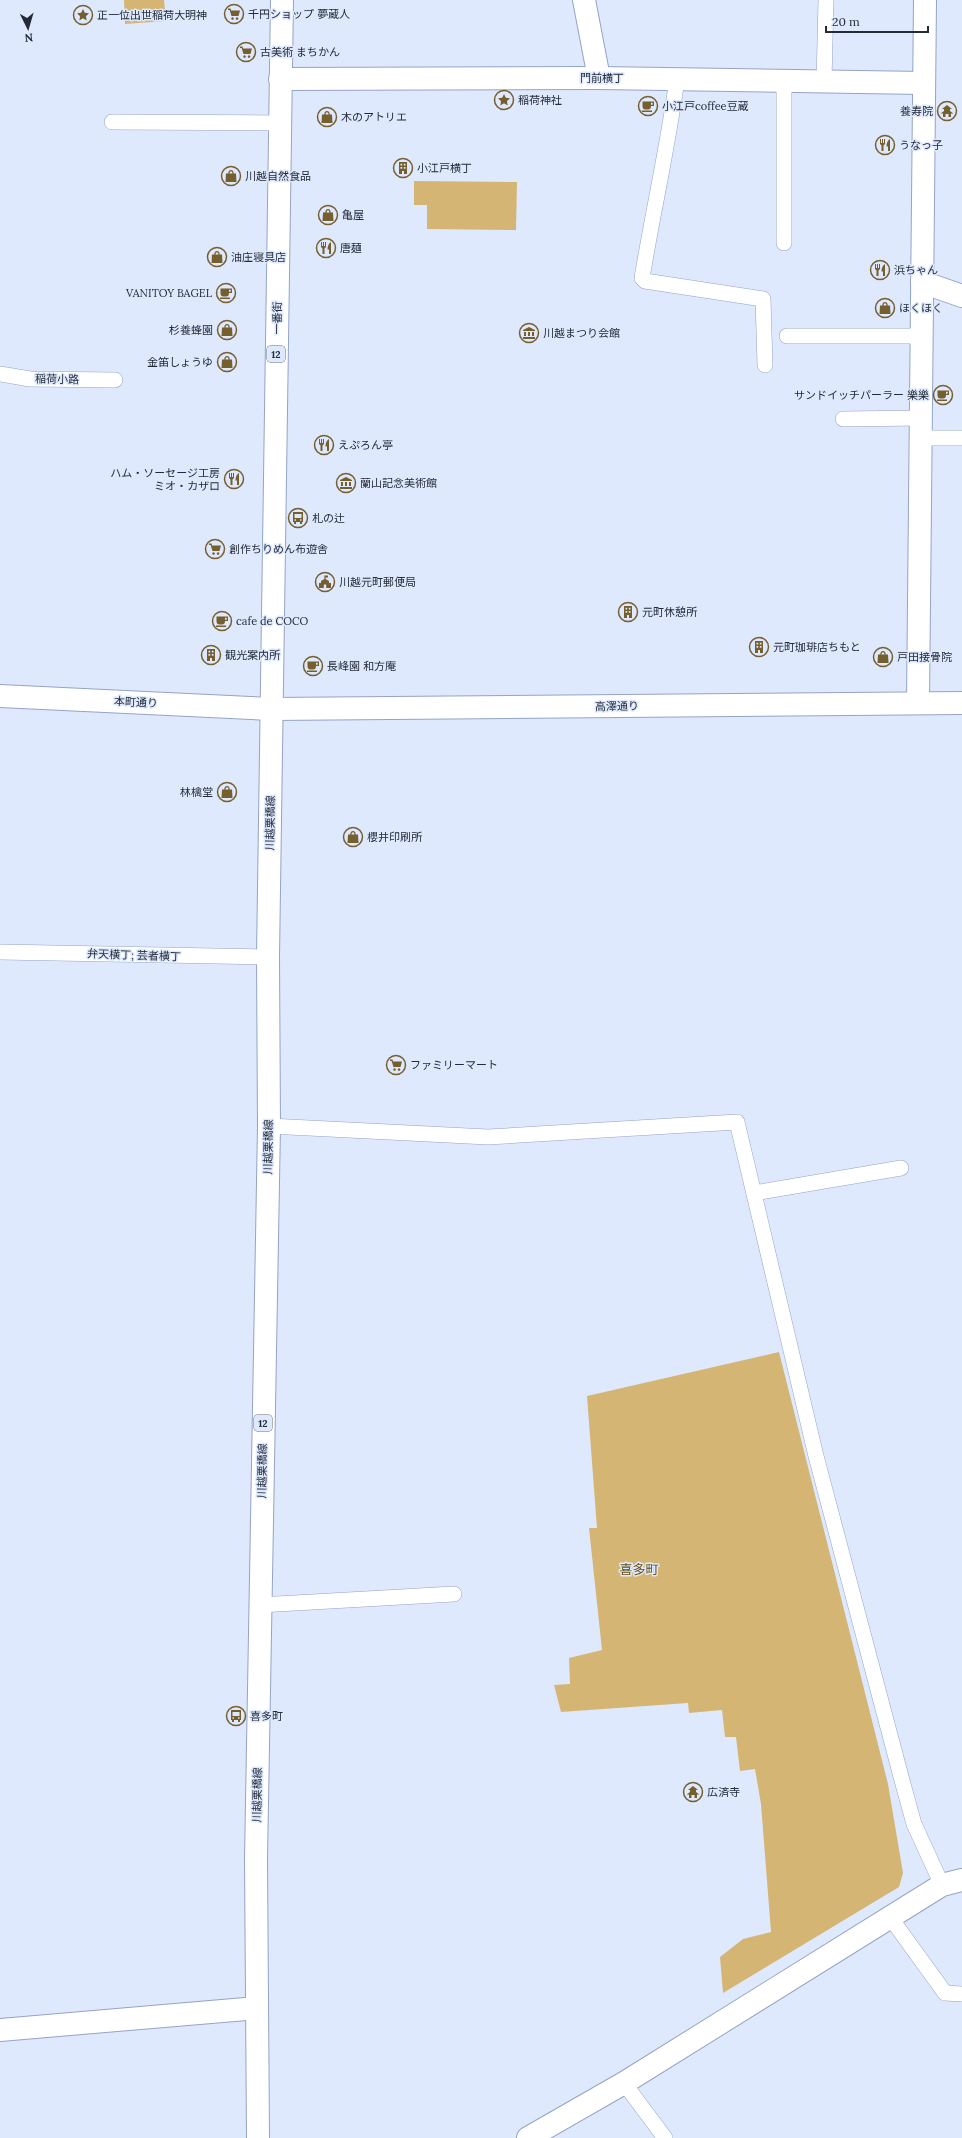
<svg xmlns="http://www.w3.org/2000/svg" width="962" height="2138" viewBox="0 0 962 2138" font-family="Lora,'Noto Sans JP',serif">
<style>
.green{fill:#d5b574}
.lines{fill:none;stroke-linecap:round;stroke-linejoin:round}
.service-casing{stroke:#94a4c5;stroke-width:16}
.pedestrian-casing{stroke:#94a4c5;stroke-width:24}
.minor-casing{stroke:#94a4c5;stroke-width:24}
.tertiary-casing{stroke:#94a4c5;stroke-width:24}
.primary-casing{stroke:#94a4c5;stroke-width:24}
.service{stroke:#fff;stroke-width:15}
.pedestrian{stroke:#fff;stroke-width:22}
.minor{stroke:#fff;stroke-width:22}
.tertiary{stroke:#fff;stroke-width:22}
.primary{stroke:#fff;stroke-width:22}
.labels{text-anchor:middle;stroke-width:3;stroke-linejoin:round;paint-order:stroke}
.shield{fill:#dee9fe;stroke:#5c6473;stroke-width:1}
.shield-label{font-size:10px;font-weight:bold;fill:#242b38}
.poi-label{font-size:11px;fill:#242b38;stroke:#dee9fe;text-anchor:start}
.street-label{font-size:11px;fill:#242b38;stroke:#dee9fe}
.quarter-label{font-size:13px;fill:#684f15;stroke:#dee9fe}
</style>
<rect width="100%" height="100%" fill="#dee9fe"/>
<g class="green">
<polygon points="124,0 164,0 166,21 125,24"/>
<polygon points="414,181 517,182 516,230 427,229 427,205 414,205"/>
<polygon points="779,1352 888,1784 903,1873 899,1887 723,1993 720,1957 743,1939 771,1932 761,1804 755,1769 740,1771 736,1737 725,1737 722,1710 689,1713 688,1703 561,1712 554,1685 570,1684 569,1658 602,1650 589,1528 597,1528 587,1396"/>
</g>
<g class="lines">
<defs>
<g id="service">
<path d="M677 79C668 146 653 211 642 278L645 281 763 299 765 365"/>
<polyline points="784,81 784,243"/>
<polyline points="824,81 826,0"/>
<polyline points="112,122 280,123"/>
<polyline points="787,336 922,336"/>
<polyline points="0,374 30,379 115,380"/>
<polyline points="843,419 921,418"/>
<polyline points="920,438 962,438"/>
<polyline points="0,952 268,957"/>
<polyline points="269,1126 488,1137 737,1122 816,1456 903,1784 914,1824 942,1885"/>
<polyline points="754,1193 901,1168"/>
<polyline points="259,1605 454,1594"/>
<polyline points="890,1917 945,1993 962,1994"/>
<polyline points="624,2083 665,2138"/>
</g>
<polyline id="pedestrian" points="922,282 962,296"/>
<g id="minor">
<polyline points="584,0 599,78"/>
<polyline points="280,79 599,78 923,83"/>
<polyline points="918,703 925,0"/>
<polyline points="528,2138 624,2083 942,1885 962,1880"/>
</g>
<g id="tertiary">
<polyline points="0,696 272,709 962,703"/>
<polyline points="0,2030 257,2008"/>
</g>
<polyline id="primary" points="258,2138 256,1859 269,1126 268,957 282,0"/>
</defs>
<use href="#service" class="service-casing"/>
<use href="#pedestrian" class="pedestrian-casing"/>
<use href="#minor" class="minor-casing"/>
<use href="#tertiary" class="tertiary-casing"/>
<use href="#primary" class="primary-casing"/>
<use href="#service" class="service"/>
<use href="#pedestrian" class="pedestrian"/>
<use href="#minor" class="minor"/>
<use href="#tertiary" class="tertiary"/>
<use href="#primary" class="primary"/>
</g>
<defs>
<symbol id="supermarket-ring" viewBox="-11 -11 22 22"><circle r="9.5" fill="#dee9fe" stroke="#755f2f" stroke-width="1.5"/><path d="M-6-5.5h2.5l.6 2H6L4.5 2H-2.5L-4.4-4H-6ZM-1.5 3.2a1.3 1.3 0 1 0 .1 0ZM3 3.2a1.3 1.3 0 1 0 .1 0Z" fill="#755f2f"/></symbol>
<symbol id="sight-ring" viewBox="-11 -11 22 22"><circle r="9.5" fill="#dee9fe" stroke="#755f2f" stroke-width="1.5"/><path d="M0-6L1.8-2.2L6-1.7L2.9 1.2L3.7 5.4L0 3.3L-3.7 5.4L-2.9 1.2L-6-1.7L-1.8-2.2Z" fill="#755f2f"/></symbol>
<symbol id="cafe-ring" viewBox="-11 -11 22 22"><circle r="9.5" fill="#dee9fe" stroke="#755f2f" stroke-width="1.5"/><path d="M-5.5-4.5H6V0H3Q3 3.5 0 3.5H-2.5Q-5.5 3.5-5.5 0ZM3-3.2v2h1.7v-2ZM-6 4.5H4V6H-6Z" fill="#755f2f"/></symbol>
<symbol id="temple-ring" viewBox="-11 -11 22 22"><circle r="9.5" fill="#dee9fe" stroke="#755f2f" stroke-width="1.5"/><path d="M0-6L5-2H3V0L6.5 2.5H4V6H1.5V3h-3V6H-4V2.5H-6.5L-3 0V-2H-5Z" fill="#755f2f"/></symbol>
<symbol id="shop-ring" viewBox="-11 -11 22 22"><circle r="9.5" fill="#dee9fe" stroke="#755f2f" stroke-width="1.5"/><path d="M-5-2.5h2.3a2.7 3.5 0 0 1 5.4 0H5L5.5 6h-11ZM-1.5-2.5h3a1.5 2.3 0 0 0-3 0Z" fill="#755f2f"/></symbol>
<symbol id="restaurant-ring" viewBox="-11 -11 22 22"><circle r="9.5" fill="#dee9fe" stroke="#755f2f" stroke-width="1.5"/><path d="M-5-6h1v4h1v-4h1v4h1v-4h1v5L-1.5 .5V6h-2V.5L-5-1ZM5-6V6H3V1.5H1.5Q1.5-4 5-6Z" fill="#755f2f"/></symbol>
<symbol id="building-ring" viewBox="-11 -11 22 22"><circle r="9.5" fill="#dee9fe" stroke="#755f2f" stroke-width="1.5"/><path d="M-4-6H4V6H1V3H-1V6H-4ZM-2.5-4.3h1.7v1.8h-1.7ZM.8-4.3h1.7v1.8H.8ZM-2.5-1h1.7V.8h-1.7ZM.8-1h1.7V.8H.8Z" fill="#755f2f"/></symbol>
<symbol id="museum-ring" viewBox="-11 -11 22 22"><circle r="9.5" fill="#dee9fe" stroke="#755f2f" stroke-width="1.5"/><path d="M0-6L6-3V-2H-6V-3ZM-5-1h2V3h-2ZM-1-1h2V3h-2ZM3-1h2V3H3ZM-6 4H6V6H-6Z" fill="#755f2f"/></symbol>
<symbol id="bus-ring" viewBox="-11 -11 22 22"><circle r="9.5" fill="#dee9fe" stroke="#755f2f" stroke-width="1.5"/><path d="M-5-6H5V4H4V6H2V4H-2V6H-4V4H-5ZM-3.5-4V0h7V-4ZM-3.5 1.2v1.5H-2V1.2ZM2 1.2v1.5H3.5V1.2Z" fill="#755f2f"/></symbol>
<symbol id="civic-ring" viewBox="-11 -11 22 22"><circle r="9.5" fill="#dee9fe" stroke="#755f2f" stroke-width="1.5"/><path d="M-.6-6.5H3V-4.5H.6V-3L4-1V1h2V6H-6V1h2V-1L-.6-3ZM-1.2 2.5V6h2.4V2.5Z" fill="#755f2f"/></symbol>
</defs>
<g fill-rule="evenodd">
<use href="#supermarket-ring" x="223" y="3" width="22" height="22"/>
<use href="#sight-ring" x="72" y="4" width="22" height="22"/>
<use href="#supermarket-ring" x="235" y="41" width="22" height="22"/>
<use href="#sight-ring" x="493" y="89" width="22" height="22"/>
<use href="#cafe-ring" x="637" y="95" width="22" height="22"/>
<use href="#temple-ring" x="936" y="100" width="22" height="22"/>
<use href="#shop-ring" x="316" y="106" width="22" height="22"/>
<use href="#restaurant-ring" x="874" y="134" width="22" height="22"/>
<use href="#building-ring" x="392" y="157" width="22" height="22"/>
<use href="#shop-ring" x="220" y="165" width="22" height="22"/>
<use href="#shop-ring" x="317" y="204" width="22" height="22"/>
<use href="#restaurant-ring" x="315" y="237" width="22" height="22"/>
<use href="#shop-ring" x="206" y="246" width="22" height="22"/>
<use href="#restaurant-ring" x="869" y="259" width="22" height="22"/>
<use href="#cafe-ring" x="215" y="282" width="22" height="22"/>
<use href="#shop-ring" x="874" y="297" width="22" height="22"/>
<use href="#shop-ring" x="216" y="319" width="22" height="22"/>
<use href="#museum-ring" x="518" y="322" width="22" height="22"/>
<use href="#shop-ring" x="216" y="351" width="22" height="22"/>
<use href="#cafe-ring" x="932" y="384" width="22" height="22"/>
<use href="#restaurant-ring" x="313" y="434" width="22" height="22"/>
<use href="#restaurant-ring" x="223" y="468" width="22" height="22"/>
<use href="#museum-ring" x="335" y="472" width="22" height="22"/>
<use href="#bus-ring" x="287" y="507" width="22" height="22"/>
<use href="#supermarket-ring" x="204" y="538" width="22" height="22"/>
<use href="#civic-ring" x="314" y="571" width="22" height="22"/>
<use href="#building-ring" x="617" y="601" width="22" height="22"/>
<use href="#cafe-ring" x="211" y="610" width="22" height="22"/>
<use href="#building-ring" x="748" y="636" width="22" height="22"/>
<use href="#building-ring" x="200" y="644" width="22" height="22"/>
<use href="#shop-ring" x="872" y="646" width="22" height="22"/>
<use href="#cafe-ring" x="302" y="655" width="22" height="22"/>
<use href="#shop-ring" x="216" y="781" width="22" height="22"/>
<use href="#shop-ring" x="342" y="826" width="22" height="22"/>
<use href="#supermarket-ring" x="385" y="1054" width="22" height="22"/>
<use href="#bus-ring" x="225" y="1705" width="22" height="22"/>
<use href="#temple-ring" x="682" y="1781" width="22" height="22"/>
</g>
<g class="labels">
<g class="shield">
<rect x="267" y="346" width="18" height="16" rx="3"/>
<rect x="254" y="1415" width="18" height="16" rx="3"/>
</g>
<g class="shield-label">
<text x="276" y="358">12</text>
<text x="263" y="1427">12</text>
</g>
<g class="poi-label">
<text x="248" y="18">千円ショップ 夢蔵人</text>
<text x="97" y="19">正一位出世稲荷大明神</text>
<text x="260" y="56">古美術 まちかん</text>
<text x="518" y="104">稲荷神社</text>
<text x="662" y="110">小江戸coffee豆蔵</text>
<text x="933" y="115" text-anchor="end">養寿院</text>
<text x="341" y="121">木のアトリエ</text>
<text x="899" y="149">うなっ子</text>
<text x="417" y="172">小江戸横丁</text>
<text x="245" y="180">川越自然食品</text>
<text x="342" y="219">亀屋</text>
<text x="340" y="252">唐麺</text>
<text x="231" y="261">油庄寝具店</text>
<text x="894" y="274">浜ちゃん</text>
<text x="212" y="297" text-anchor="end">VANITOY BAGEL</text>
<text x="899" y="312">ほくほく</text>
<text x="213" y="334" text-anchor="end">杉養蜂園</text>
<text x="543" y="337">川越まつり会館</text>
<text x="213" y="366" text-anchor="end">金笛しょうゆ</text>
<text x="929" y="399" text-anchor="end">サンドイッチパーラー 樂樂</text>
<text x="338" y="449">えぷろん亭</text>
<text x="220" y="477" text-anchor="end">ハム・ソーセージ工房<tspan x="220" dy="13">ミオ・カザロ</tspan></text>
<text x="360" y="487">蘭山記念美術館</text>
<text x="312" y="522">札の辻</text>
<text x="229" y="553">創作ちりめん布遊舎</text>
<text x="339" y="586">川越元町郵便局</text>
<text x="642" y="616">元町休憩所</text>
<text x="236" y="625">cafe de COCO</text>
<text x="773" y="651">元町珈琲店ちもと</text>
<text x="225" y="659">観光案内所</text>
<text x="897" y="661">戸田接骨院</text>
<text x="327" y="670">長峰園 和方庵</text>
<text x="213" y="796" text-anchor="end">林檎堂</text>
<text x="367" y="841">櫻井印刷所</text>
<text x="410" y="1069">ファミリーマート</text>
<text x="250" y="1720">喜多町</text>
<text x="707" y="1796">広済寺</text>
</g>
<g class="street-label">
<text x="602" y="82">門前横丁</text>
<text transform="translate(277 318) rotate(-89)" y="4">一番街</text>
<text transform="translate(57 379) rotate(1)" y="4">稲荷小路</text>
<text transform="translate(136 702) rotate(3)" y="4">本町通り</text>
<text transform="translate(617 706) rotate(-1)" y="4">高澤通り</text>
<text transform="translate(270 823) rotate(-89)" y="4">川越栗橋線</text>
<text transform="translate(134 955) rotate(2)" y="4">弁天横丁; 芸者横丁</text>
<text transform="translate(268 1147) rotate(-89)" y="4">川越栗橋線</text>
<text transform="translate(262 1471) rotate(-89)" y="4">川越栗橋線</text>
<text transform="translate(257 1795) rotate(-89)" y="4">川越栗橋線</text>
</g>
<g class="quarter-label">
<text x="639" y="1574">喜多町</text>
</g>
</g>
<g transform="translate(28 28) rotate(175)" stroke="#dee9fe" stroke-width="3" paint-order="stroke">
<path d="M0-3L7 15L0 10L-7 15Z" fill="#242b38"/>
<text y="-6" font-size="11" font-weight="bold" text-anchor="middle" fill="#242b38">N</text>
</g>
<path d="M826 26v6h102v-6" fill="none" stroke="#242b38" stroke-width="2"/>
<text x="832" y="26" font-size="12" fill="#242b38" stroke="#dee9fe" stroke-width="3" paint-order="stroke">20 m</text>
</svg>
